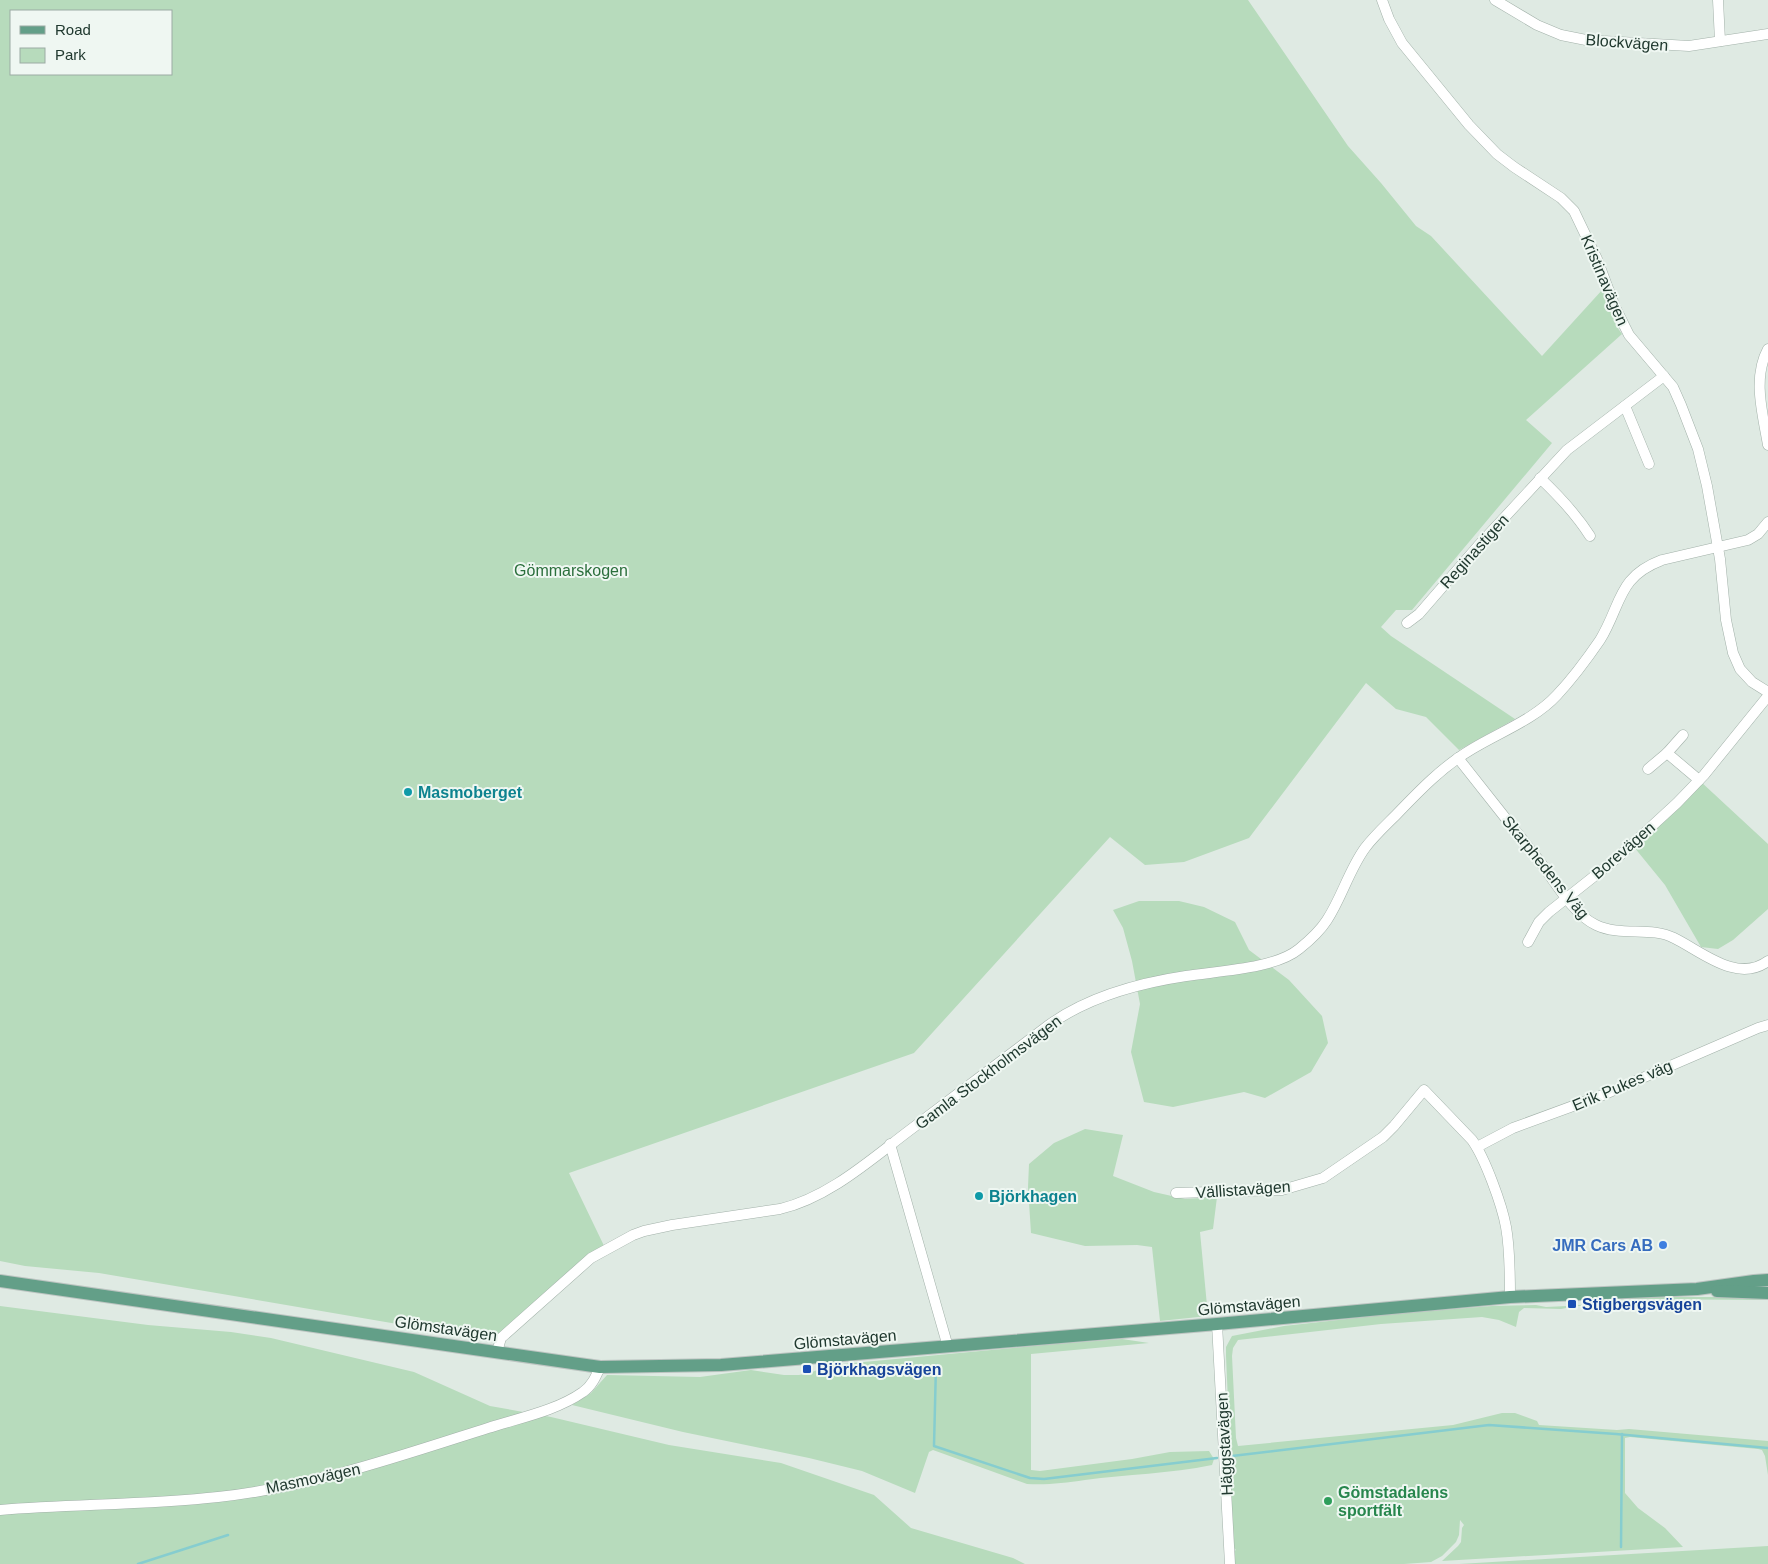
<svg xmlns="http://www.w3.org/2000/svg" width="1768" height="1564" viewBox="0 0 1768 1564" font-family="Helvetica,sans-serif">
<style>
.green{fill:#b7dbbc;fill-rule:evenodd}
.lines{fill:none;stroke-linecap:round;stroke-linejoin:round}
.stream{stroke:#86cdcf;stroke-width:2.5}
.minor-casing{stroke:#a2b1a9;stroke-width:11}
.major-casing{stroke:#bcc4c1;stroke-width:14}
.minor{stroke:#fff;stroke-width:10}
.major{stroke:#639f88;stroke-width:12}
.culture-dot{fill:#0f9aa8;stroke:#eff7f2;stroke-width:2}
.shop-dot{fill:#3f7fe0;stroke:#eff7f2;stroke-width:2}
.transit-dot{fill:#1a4fb4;stroke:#eff7f2;stroke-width:2}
.leisure-dot{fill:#2e9e5b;stroke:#eff7f2;stroke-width:2}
.labels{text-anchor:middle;stroke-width:4;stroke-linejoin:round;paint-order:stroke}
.street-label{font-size:16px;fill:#20392f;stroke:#eff7f2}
.park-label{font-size:16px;fill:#2b6f3c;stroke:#eff7f2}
.culture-label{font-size:16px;font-weight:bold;fill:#0d838f;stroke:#eff7f2;text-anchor:start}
.shop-label{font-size:16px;font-weight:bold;fill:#366cbe;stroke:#eff7f2;text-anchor:end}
.transit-label{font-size:16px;font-weight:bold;fill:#164399;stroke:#eff7f2;text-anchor:start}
.leisure-label{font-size:16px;font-weight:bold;fill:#27864d;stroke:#eff7f2;text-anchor:start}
</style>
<rect width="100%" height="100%" fill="#dfeae3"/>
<g class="green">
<path d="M0 0H1248L1348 146 1381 183 1416 226 1431 236 1542 356 1603 289 1617 327 1622 334 1526 420 1552 443 1412 610H1396L1381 627 1391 636 1515 719 1459 750 1426 717 1396 709 1366 683 1249 838 1184 862 1145 865 1110 837 914 1053 569 1173 607 1252 593 1261 505 1341 485 1339 99 1273 25 1266 0 1261ZM11 11H171V74H11Z"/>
<polygon points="1700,781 1768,844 1768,909 1733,940 1718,949 1701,947 1665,885 1634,847"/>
<polygon points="1139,901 1179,901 1204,907 1235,922 1249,950 1289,980 1322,1016 1328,1043 1311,1072 1265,1098 1244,1092 1173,1107 1144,1102 1131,1052 1140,1004 1132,961 1123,928 1113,910"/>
<polygon points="1085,1129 1123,1135 1113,1176 1154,1192 1185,1199 1217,1197 1213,1229 1200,1232 1208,1316 1160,1321 1152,1247 1137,1245 1085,1246 1031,1233 1028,1187 1029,1164 1054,1143"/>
<polygon points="1647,1297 1768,1297 1768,1300 1621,1299 1613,1301 1607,1305 1577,1306 1561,1309 1524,1308 1519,1312 1516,1327 1499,1320 1482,1317 1381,1324 1238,1340 1233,1348 1232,1356 1236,1438 1238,1446 1453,1425 1502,1413 1515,1413 1537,1421 1539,1425 1617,1430 1629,1429 1768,1441 1768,1475 1765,1456 1762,1450 1758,1449 1630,1437 1625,1438 1625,1493 1638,1508 1665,1528 1683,1547 1442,1561 1458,1546 1461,1542 1462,1528 1464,1525 1460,1520 1459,1535 1456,1542 1442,1556 1431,1562 1404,1564 1234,1564 1234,1551 1236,1550 1234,1548 1228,1447 1230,1447 1226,1356 1226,1347 1232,1336 1284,1326 1392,1314 1492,1306 1536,1305 1546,1307 1567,1306 1605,1303 1612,1299"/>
<polygon points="0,1306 148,1325 231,1332 271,1338 414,1372 490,1406 551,1417 669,1445 781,1463 874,1495 911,1528 1013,1558 1025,1564 0,1564"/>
<path d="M1122 1339 1149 1343 1031 1354V1470L1040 1471 1132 1459 1170 1452 1209 1451 1214 1459 1212 1465C1170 1474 1127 1474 1085 1480 1064 1483 1048 1485 1027 1484L933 1450 929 1452 915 1493 862 1471 809 1458 683 1432 572 1405 591 1393 607 1375 700 1377 751 1370 784 1375H799L809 1373 832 1365 1044 1345Z"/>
<polygon points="1768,1546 1768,1564 1459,1564"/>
</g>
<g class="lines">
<g class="stream">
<polyline points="936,1365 934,1446 1030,1478 1044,1479 1217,1458"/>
<polyline points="1232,1456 1489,1425 1616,1434 1768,1448"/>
<polyline points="1621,1547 1622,1434"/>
<polyline points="138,1564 228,1535"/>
</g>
<defs>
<g id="minor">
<polyline points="1382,0 1389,19 1402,43 1469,125 1497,154 1514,167 1561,198 1574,211 1597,259 1615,307 1629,335 1673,387 1681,405 1698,449 1707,486 1720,559 1726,620 1733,653 1740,669 1752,682 1768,692"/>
<polyline points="1495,0 1537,25 1561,35 1586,40 1689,46 1768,34"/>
<polyline points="1718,0 1720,41"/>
<path d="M1768 349C1752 378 1763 415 1768 445"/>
<polyline points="1625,406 1649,464"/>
<path d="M1540 478C1559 496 1576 514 1590 536"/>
<polyline points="1407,623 1419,614 1478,546 1567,450 1664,376"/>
<polyline points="1667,753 1699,780"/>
<path d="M1458 758C1486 793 1513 828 1541 863 1555 882 1574 915 1596 925 1621 937 1651 926 1674 938 1701 951 1737 984 1768 961"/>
<polyline points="1648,769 1667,753 1683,735"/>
<polyline points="1528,942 1539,922 1549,912 1616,859 1677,803 1704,775 1768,696"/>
<polyline points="890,1144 948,1347"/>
<polyline points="1477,1147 1513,1128 1603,1095 1758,1028 1768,1025"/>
<path d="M1176 1193 1282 1190 1323 1178 1383 1137 1394 1126 1424 1090 1472 1140C1485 1158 1502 1205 1506 1227 1510 1249 1510 1274 1510 1297"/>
<polyline points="1217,1324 1230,1564"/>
<path d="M497 1352 501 1338 591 1258 633 1235 644 1231 672 1225 780 1209C827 1198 868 1162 906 1133 954 1097 1001 1061 1049 1025 1088 997 1139 983 1186 976 1217 971 1275 969 1299 949 1309 941 1320 931 1327 920 1342 897 1349 870 1365 848 1374 836 1385 826 1396 815 1419 791 1443 766 1472 749 1500 732 1535 719 1557 695 1573 678 1587 659 1600 640 1622 604 1617 577 1662 560L1748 540 1758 534 1768 522"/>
<path d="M0 1510C73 1504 146 1505 218 1497 311 1487 400 1456 488 1428 519 1418 556 1411 583 1392 592 1386 596 1376 600 1367"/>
</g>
<g id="major">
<polyline points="0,1281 600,1367 721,1365 1217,1324 1510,1297 1697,1289 1754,1281 1768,1280"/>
<polyline points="1717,1291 1768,1293"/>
</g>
</defs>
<use href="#minor" class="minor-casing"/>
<use href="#major" class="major-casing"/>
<use href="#minor" class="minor"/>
<use href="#major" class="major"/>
</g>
<g class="culture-dot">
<circle cx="408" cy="792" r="5"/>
<circle cx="979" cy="1196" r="5"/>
</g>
<circle class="shop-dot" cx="1663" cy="1245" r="5"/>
<g class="transit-dot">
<rect x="1567" y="1299" width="10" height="10" rx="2.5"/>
<rect x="802" y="1364" width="10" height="10" rx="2.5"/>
</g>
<circle class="leisure-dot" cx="1328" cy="1501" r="5"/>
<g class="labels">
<g class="street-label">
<text transform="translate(1627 42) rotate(4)" y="6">Blockvägen</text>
<text transform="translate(1605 280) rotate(67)" y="6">Kristinavägen</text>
<text transform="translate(1474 551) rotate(-48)" y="6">Reginastigen</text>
<text transform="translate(1623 850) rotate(-41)" y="6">Borevägen</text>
<text transform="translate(1546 867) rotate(51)" y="6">Skarphedens Väg</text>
<text transform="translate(988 1072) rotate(-37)" y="6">Gamla Stockholmsvägen</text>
<text transform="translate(1622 1085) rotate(-23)" y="6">Erik Pukes väg</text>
<text transform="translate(1243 1189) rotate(-4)" y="6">Vällistavägen</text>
<text transform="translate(1249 1305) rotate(-5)" y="6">Glömstavägen</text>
<text transform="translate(446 1328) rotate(8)" y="6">Glömstavägen</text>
<text transform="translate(845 1339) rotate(-5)" y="6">Glömstavägen</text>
<text transform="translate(1224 1444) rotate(-93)" y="6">Häggstavägen</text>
<text transform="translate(313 1478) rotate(-12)" y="6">Masmovägen</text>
</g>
<g class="park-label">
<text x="571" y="576">Gömmarskogen</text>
</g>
<g class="culture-label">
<text x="418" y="798">Masmoberget</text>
<text x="989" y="1202">Björkhagen</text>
</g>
<g class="shop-label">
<text x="1653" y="1251">JMR Cars AB</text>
</g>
<g class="transit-label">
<text x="1582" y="1310">Stigbergsvägen</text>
<text x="817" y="1375">Björkhagsvägen</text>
</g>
<g class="leisure-label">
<text x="1338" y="1498">Gömstadalens<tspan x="1338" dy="18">sportfält</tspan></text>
</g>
</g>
<rect x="10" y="10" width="162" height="65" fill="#eff7f2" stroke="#9caba4"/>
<rect x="20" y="26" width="25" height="8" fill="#639f88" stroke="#9caba4"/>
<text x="55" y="35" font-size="15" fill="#20392f">Road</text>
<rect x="20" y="48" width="25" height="15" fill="#b7dbbc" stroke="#9caba4"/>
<text x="55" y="60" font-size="15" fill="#20392f">Park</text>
</svg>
